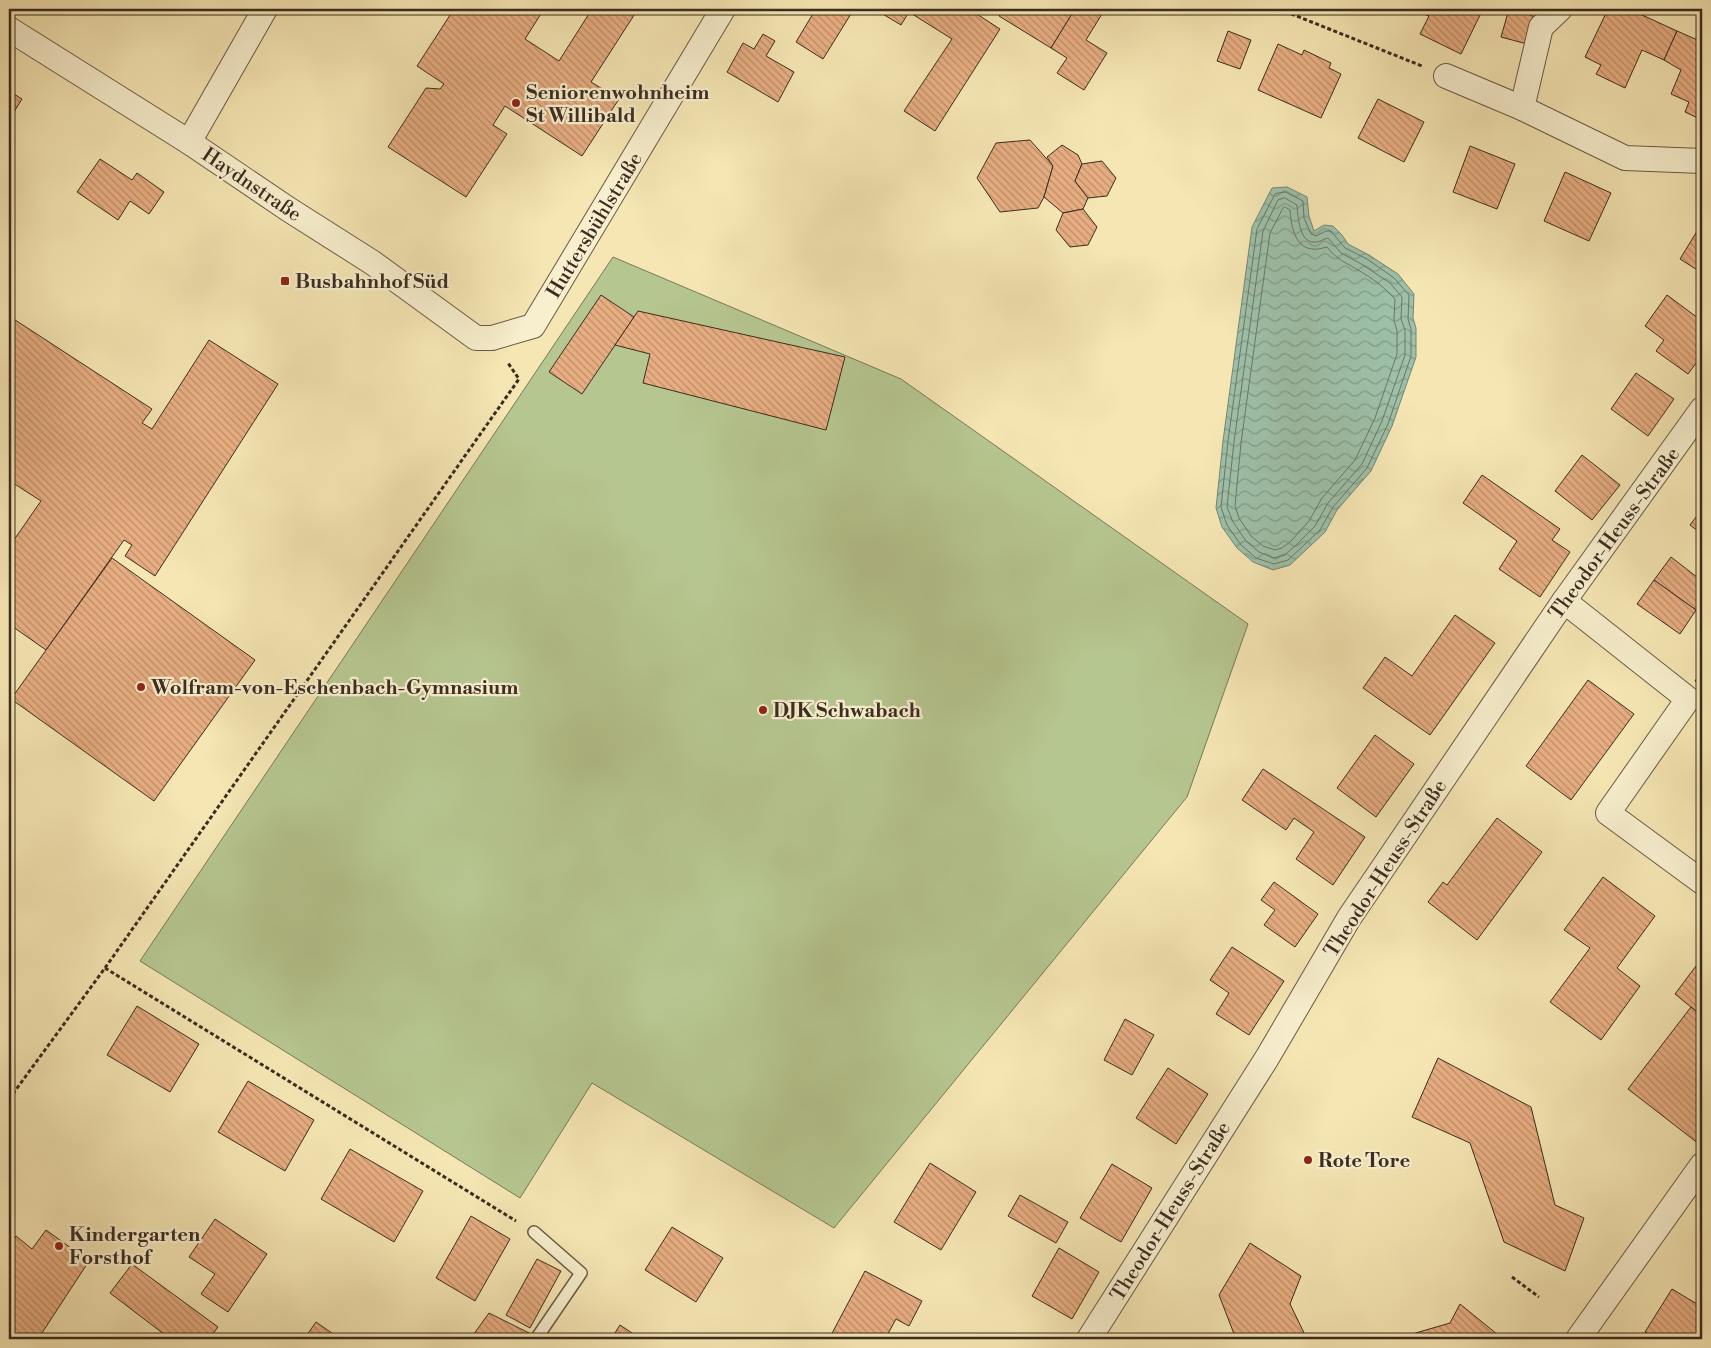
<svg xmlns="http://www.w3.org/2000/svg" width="1711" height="1348" viewBox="0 0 1711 1348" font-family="'Libre Bodoni',serif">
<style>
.green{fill:#b6c690;stroke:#787958}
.water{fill:url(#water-waves);stroke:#768573}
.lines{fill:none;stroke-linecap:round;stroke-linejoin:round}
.shore{stroke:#6c7665;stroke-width:1}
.building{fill:url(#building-back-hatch);stroke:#3b2c21}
.service-casing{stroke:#6a5a46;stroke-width:14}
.minor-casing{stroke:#6a5a46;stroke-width:26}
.path{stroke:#3b2c21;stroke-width:3;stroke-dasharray:4 2.5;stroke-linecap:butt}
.service{stroke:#f8efce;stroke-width:11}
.minor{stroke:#f8efce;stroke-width:24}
.poi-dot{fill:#8f2418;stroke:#f8efce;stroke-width:2}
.labels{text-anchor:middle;stroke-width:4.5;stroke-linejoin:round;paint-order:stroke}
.poi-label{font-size:20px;font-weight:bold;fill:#3b2c21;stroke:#f8efce;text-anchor:start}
.street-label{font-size:20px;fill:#3b2c21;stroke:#f8efce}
</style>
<defs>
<pattern id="water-waves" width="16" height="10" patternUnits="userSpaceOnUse" patternTransform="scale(1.25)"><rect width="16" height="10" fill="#9dc0a9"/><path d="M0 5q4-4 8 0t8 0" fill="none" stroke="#819c89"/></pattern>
<pattern id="building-back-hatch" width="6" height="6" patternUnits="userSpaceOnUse" patternTransform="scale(1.25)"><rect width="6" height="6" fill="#e8ae82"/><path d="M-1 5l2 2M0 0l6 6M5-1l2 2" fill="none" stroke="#bd8e6a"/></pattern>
</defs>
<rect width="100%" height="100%" fill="#f5e6b3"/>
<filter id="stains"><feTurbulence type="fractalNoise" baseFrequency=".004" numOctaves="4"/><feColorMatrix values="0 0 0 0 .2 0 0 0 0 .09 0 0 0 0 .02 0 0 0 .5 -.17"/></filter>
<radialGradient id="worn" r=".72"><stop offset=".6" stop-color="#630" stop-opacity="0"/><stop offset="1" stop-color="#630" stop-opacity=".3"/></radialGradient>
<polygon class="green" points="613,257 901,379 1248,624 1187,797 834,1228 592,1083 520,1198 140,961"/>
<polygon class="water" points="1287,187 1307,197 1309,216 1314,231 1324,225 1333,226 1342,235 1348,244 1369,255 1398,274 1414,294 1413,318 1416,328 1416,357 1392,426 1371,471 1337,510 1325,532 1290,565 1273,570 1253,562 1237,548 1222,527 1216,508 1223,441 1252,227 1272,188"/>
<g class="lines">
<g class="shore">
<polygon points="1286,192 1303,201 1304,218 1311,234 1316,236 1326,231 1331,231 1345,248 1367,259 1394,278 1409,295 1408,319 1411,329 1411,356 1388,424 1367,468 1333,507 1320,530 1288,560 1274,564 1256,558 1241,545 1227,525 1221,507 1228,441 1257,229 1275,194"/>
<path d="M1285 198 1297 205C1298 216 1299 241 1313 242 1319 243 1323 239 1328 238L1341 253 1363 265 1390 283 1402 297 1401 319 1405 330V355L1382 421 1362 464 1328 503 1315 526 1295 546 1285 555 1274 558 1259 552 1246 541 1233 522 1227 507 1234 442 1263 231 1278 200Z"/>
<path d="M1285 207 1290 210C1291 224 1294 247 1312 249 1317 250 1322 248 1327 247 1337 260 1345 262 1358 270 1372 278 1384 287 1395 299L1394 320 1397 331V354L1375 418 1355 460 1322 498 1309 521 1291 541 1282 548 1275 550 1263 546 1251 536 1239 518 1235 506 1241 443 1270 233 1283 208Z"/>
</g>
</g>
<g class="building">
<polygon points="454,9 471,13 473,9 544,9 525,39 559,61 592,9 638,9 591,82 619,99 582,156 505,106 493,125 507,134 466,197 388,147 426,88 440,89 444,84 417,66"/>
<polygon points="809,9 854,9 823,59 796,42 814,12"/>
<polygon points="884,9 969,9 1000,29 935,131 904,111 952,39 909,12 901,25 881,13"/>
<polygon points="1004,9 1075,9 1051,48 999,16"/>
<polygon points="1075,9 1105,9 1086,40 1107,53 1084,90 1057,73 1067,58 1051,48"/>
<polygon points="1429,9 1483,9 1461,54 1420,34 1429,16 1426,15"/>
<polygon points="1509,9 1521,9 1534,17 1527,44 1501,37"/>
<polygon points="1608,9 1629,9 1677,31 1664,60 1642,50 1625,88 1596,74 1601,65 1585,57"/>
<polygon points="1228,31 1251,40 1240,69 1217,61"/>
<polygon points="1677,31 1702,42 1702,120 1685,112 1689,102 1671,94 1681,70 1664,60"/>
<polygon points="763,34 775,41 766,56 794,72 778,102 727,72 743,43 754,49"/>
<polygon points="1278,44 1302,55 1304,50 1331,63 1329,68 1341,74 1321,118 1258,90"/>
<polygon points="9,91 22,99 9,120"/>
<polygon points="1378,99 1424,122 1404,162 1358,138"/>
<polygon points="1030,140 1053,166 1044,197 1038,208 1000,212 977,178 996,143"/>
<polygon points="1062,145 1078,155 1082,164 1075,181 1088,198 1083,209 1063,213 1044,197 1053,166 1047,157"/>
<polygon points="1470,146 1515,164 1497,209 1453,192"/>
<polygon points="100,159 132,180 137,173 164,192 149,214 130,201 118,220 77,192"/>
<polygon points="1102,161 1116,178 1107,196 1088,198 1075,181 1082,164"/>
<polygon points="1565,172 1611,193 1589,241 1544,221"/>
<polygon points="1083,209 1097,227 1088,245 1070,247 1056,230 1063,213"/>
<polygon points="1702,223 1702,273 1680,259"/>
<polygon points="601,295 634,317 582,394 549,372"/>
<polygon points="1667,295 1702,321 1702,355 1688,374 1656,351 1664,340 1645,326"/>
<polygon points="638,311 845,357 826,430 643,383 650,354 615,345"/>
<polygon points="9,316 152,409 142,423 152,429 209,340 278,384 155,576 125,556 132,545 124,540 46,650 9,624 9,547 41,501 10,481 9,483"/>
<polygon points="1636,373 1674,399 1648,436 1611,409"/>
<polygon points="1582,455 1620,485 1592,520 1555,491"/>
<polygon points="1482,475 1560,529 1552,540 1570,552 1540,597 1499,569 1517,541 1463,503"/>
<polygon points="1702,509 1702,534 1690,525"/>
<polygon points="1671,557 1702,581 1702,601 1696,610 1654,580"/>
<polygon points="112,558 255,660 154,801 11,699"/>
<polygon points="1654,580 1696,610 1680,634 1637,604"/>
<polygon points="1455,615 1495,643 1430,735 1363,688 1385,657 1412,676"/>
<polygon points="1702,670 1702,686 1695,681"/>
<polygon points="1588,680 1634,714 1571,800 1526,766"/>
<polygon points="1375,735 1414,764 1376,817 1337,788"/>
<polygon points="1263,769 1365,837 1333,885 1296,859 1314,832 1294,818 1286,830 1242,800"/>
<polygon points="1497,818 1542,852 1477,940 1428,902 1443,882 1447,885"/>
<polygon points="1603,877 1655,916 1617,968 1640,986 1601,1040 1550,1002 1590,948 1564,930"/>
<polygon points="1274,882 1318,914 1295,947 1264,925 1275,910 1261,900"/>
<polygon points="1232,947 1284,981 1249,1035 1216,1014 1229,993 1210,980"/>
<polygon points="1702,958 1702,1016 1675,994"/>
<polygon points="137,1006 199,1044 170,1092 107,1055"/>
<polygon points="1691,1007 1702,1016 1702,1139 1699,1144 1628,1089"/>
<polygon points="1125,1019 1154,1035 1132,1075 1104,1060"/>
<polygon points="1438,1058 1531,1107 1555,1205 1584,1218 1565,1271 1504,1242 1470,1143 1412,1117"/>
<polygon points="1168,1068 1208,1094 1176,1144 1136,1118"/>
<polygon points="248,1081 314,1120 285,1171 218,1132"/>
<polygon points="350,1149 423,1191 394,1242 321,1199"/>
<polygon points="930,1163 976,1192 941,1250 894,1222"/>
<polygon points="1112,1164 1152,1188 1121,1242 1080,1218"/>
<polygon points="1020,1195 1068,1222 1056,1243 1008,1216"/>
<polygon points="471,1216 510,1239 475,1301 436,1278"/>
<polygon points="215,1219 267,1254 228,1312 201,1294 215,1274 189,1257"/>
<polygon points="672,1227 723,1258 696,1302 645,1270"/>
<polygon points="46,1230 89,1261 38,1339 9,1339 9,1247 16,1236 32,1249"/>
<polygon points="1250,1243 1301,1276 1290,1304 1307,1339 1236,1339 1219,1295"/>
<polygon points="1059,1248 1099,1272 1072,1319 1032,1296"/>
<polygon points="537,1259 561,1271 530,1328 506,1315"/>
<polygon points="132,1264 218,1327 209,1339 168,1339 169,1338 110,1293"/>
<polygon points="865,1271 922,1301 909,1326 896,1319 885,1339 829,1339"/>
<polygon points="1672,1289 1702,1307 1702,1339 1657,1339 1645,1332"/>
<polygon points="1460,1304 1503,1339 1395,1339 1450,1323"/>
<polygon points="489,1313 531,1334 527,1339 473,1339 471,1338"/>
<polygon points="316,1322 339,1338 338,1339 304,1339"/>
<polygon points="620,1325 641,1339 611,1339"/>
</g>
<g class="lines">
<defs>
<polyline id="service" points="534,1232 581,1273 536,1339"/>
<g id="minor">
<polyline points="9,29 189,142 288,209 373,263 476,338 492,338 533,326 723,9"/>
<polyline points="1446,76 1522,108 1625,158 1702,161"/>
<polyline points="1522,108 1541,27 1560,9"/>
<polyline points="189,142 265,9"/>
<polyline points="1564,601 1688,699 1608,813 1702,882"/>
<polyline points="1089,1339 1267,1058 1349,918 1564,601 1702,409"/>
<polyline points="1578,1339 1702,1165"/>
</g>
</defs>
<use href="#service" class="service-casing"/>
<use href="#minor" class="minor-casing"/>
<g class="path">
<polyline points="1279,9 1422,66"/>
<polyline points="105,968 516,1221"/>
<polyline points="9,1099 105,968 519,379 508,363"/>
<polyline points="1512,1277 1539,1297"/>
</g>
<use href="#service" class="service"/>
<use href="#minor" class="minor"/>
</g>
<g class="poi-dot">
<circle cx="516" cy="103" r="5"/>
<rect x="280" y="276" width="10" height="10" rx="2.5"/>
<circle cx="141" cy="687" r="5"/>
<circle cx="763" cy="710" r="5"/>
<circle cx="1308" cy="1160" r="5"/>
<circle cx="59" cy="1246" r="5"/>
</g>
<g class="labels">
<g class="poi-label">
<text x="526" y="99">Seniorenwohnheim<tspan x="526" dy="23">St Willibald</tspan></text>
<text x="295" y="288">Busbahnhof Süd</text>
<text x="151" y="694">Wolfram-von-Eschenbach-Gymnasium</text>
<text x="773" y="717">DJK Schwabach</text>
<text x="1318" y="1167">Rote Tore</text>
<text x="69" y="1241">Kindergarten<tspan x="69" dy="23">Forsthof</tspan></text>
</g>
<g class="street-label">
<text transform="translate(252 184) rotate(34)" y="7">Haydnstraße</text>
<text transform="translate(594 225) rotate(-59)" y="7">Huttersbühlstraße</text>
<text transform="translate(1614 533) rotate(-54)" y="7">Theodor-Heuss-Straße</text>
<text transform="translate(1385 868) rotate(-57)" y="7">Theodor-Heuss-Straße</text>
<text transform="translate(1170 1211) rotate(-58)" y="7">Theodor-Heuss-Straße</text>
</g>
</g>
<rect width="1711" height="1348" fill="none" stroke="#f5e6b3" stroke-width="30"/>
<rect x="10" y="10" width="1691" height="1328" fill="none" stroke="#3b2c21" stroke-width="2.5"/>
<rect x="15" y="15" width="1681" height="1318" fill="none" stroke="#3b2c21"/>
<rect width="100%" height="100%" filter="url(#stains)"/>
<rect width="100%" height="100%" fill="url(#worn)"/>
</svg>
